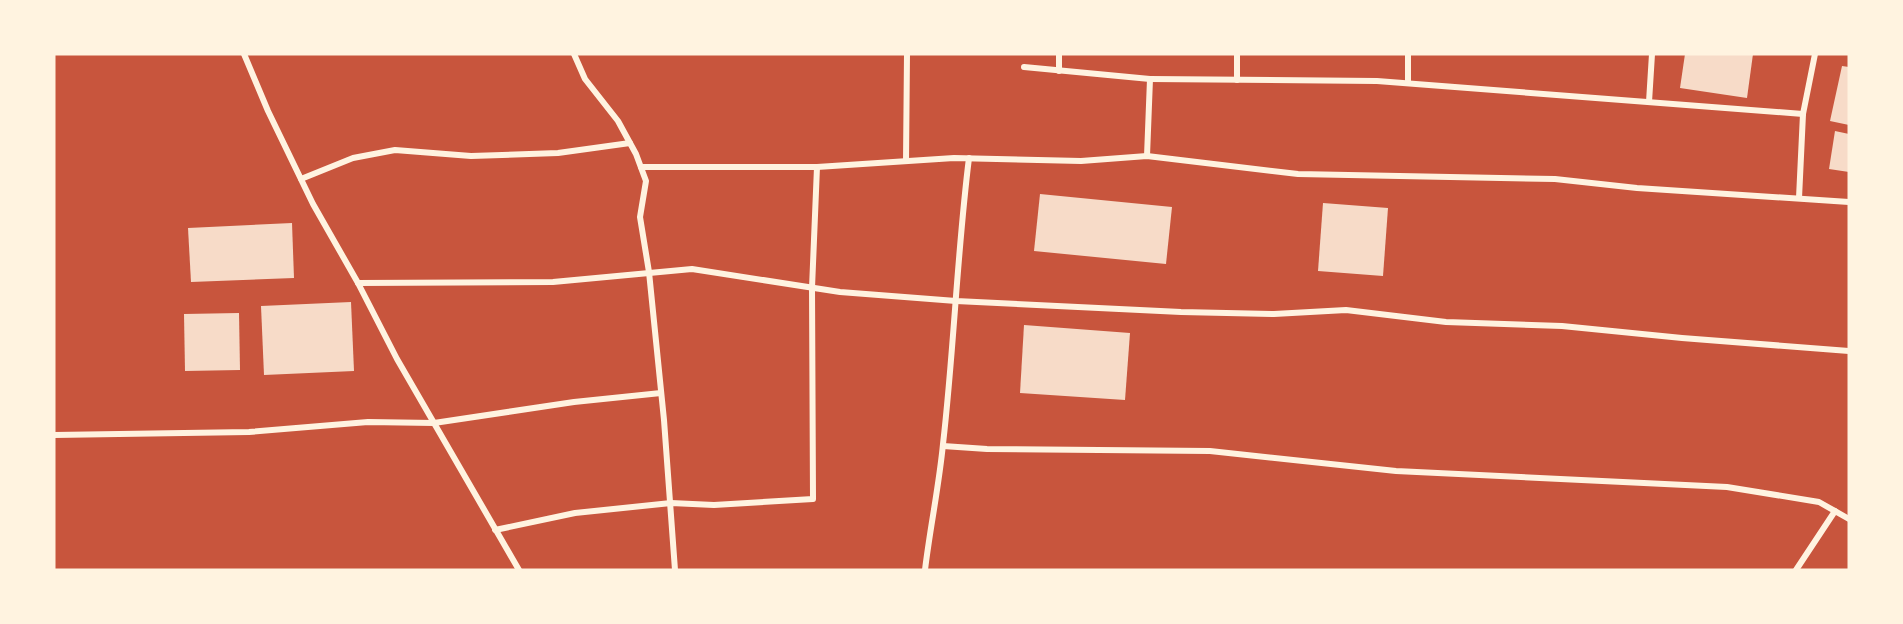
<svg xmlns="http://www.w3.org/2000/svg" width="1903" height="624" viewBox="0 0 1903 624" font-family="Commissioner,sans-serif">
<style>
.building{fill:#f7dbc8}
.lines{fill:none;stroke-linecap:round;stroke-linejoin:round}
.minor{stroke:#fff3e0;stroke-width:6}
</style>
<rect width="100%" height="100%" fill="#c8553d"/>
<g class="building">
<polygon points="1685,54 1753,54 1747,98 1680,88"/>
<polygon points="1842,66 1849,67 1849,125 1830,121"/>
<polygon points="1835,131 1849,134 1849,172 1829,169"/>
<polygon points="1040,194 1172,207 1166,264 1034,251"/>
<polygon points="1323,203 1388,208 1383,276 1318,271"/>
<polygon points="292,223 294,278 191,282 188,228"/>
<polygon points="351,302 354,371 264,375 261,306"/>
<polygon points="239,313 240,370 185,371 184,314"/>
<polygon points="1024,325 1130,333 1125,400 1020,393"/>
</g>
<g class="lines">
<g class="minor">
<polyline points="244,54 268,111 313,204 358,283 397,359 519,570"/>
<polyline points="574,54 585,79 618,121 636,154 646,181 640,217 649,272 664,420 675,570"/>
<polyline points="1237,54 1237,80"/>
<polyline points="1024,67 1150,79 1147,156"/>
<polyline points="1059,71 1059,54"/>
<polyline points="1150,79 1377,81 1803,114"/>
<polyline points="1408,83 1408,54"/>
<polyline points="1649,102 1652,54"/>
<polyline points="906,161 907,54"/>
<polyline points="641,167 817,167 954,158 1081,161 1147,156 1298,174 1555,179 1637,188 1849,202"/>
<polyline points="301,179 353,158 395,150 471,156 558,153 630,143"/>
<polyline points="1799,198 1803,114 1815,54"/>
<polyline points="358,283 553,282 692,269 840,292 956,301 1181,312 1274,314 1346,310 1446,322 1562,326 1682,338 1849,351"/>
<polyline points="54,435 249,432 368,422 434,423 574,402 661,393"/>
<polyline points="943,446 987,449 1210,451 1396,471 1727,487 1819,502 1849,519"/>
<polyline points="495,530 575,513 671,503 714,505 813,499 812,288 817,167"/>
<path d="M925 570C930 528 939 486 943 444 954 349 957 253 969 158"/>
<polyline points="1796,570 1835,511"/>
</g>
</g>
<rect width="1903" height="624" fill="none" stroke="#fff3e0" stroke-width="111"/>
</svg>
